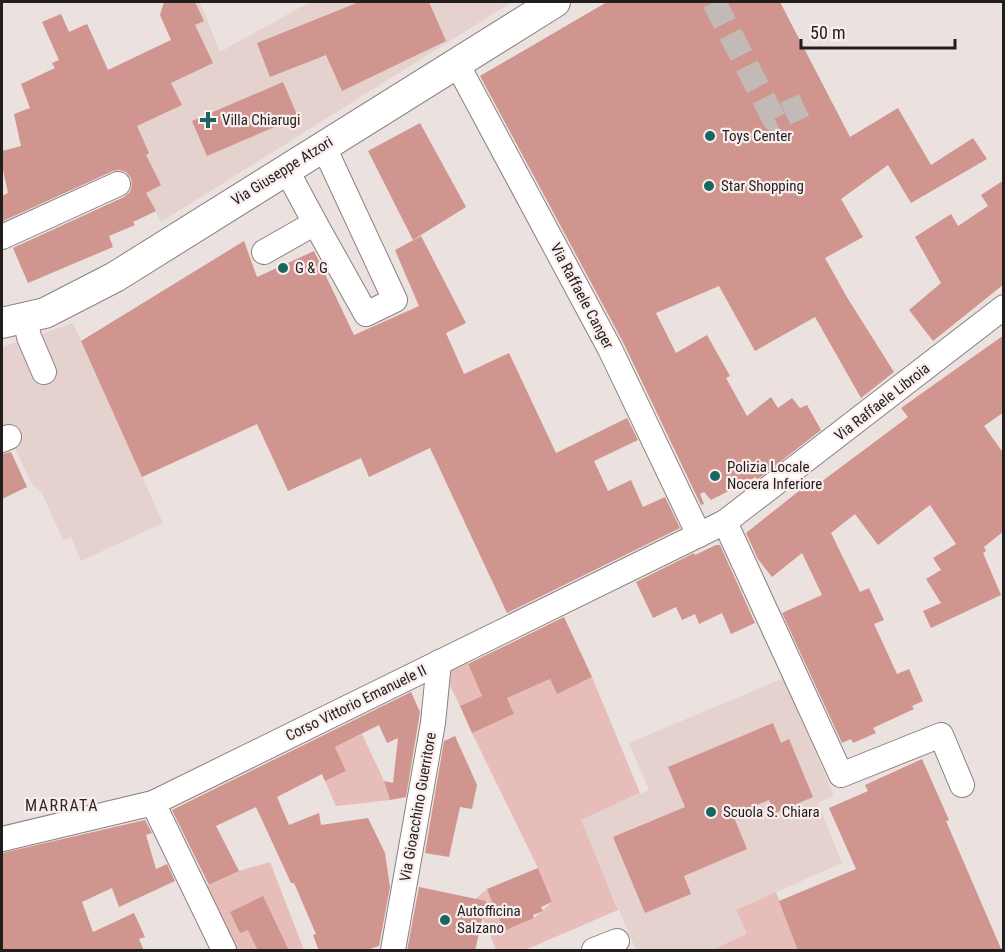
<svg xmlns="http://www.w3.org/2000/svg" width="1005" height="952" viewBox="0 0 1005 952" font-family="'Roboto Condensed',sans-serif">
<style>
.built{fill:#e5d2cf}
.green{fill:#e6bdb8}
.building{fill:#cf958e}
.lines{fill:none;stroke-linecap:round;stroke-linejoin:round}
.minor-tunnel{stroke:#c3bab8;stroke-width:24;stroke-dasharray:24 12;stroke-linecap:butt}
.minor-casing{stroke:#8a817f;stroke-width:26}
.major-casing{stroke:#8a817f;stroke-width:32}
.minor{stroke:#fff;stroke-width:24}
.major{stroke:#fff;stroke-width:30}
.poi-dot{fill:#1a6661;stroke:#f9eeed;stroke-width:2}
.labels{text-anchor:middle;stroke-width:4.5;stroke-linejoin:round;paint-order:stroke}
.poi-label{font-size:15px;fill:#221e1d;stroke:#f9eeed;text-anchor:start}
.street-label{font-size:15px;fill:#221e1d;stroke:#f9eeed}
.neighbourhood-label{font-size:16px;letter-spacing:1.5px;fill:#2f2726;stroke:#f9eeed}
</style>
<rect width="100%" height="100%" fill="#ebe1df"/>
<g class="built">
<polygon points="164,2 200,2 220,52 310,2 512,2 161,222 136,174 61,82 52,63 59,60 42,22 61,14 69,32 87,24 108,70 171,40 160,15"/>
<polygon points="73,323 163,523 81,561 71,537 63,540 42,493 32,484 2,422 2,347"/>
<polygon points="784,678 834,796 818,803 842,863 736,910 748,934 711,950 636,950 580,820 649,790 629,743"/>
</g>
<g class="green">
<polygon points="467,662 482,696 460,706 444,673"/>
<polygon points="592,677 640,793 581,820 618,910 525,950 496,950 475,899 487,889 504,931 534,918 552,902 538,868 472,733 514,714 507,698 550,679 557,693"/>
<polygon points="362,734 384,781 390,800 336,806 325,781 346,771 335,747"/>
<polygon points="270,862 304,950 235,950 204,888 239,871"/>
<polygon points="776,892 798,950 711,950 747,934 736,910"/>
</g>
<g class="building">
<polygon points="164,2 195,2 204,21 195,25 213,63 171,83 182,105 137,126 149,153 146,155 161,185 146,193 156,211 133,222 135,225 109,236 113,247 28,283 13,248 124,197 130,192 132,185 131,178 126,172 119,170 113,171 3,221 2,196 8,193 2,165 2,151 21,146 14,114 30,108 21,84 55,68 52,63 59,60 42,22 61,14 69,32 87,24 108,70 171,40 160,15"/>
<polygon points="359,2 429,2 446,41 342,91 326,55 270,77 257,43"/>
<polygon points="607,2 780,2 850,137 898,108 931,165 973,138 987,159 911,203 888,165 841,199 863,237 825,258 848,299 894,372 861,398 815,317 755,351 719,286 656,313 676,353 707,335 730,376 726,378 747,416 771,397 778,408 792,398 800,408 807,405 821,430 757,480 756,477 711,500 704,492 700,494 704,504 701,505 623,342 480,76"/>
<polygon points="283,82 298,117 207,156 192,121"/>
<polygon points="420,123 466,207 413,240 368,151"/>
<polygon points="1004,180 1004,284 933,341 909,310 941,283 915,237 951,214 958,226 988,206 981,195"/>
<polygon points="421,236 466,323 446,333 464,374 509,353 556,453 627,418 638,440 594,461 608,491 631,480 643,507 665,497 680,528 507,613 430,448 369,477 361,458 288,491 257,424 142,477 81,341 244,241 257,277 314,251 354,335 419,306 395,250"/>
<polygon points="1004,335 1004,412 984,426 1004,454 1004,531 984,547 986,551 983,553 1001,595 931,628 923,611 941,603 926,579 941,570 933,558 956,544 930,505 878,545 855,514 831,533 860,592 869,588 884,620 874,624 897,674 909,669 923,701 912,706 914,709 873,728 876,733 853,743 851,739 842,743 782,613 822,595 802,553 772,577 758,559 746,533 809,483 813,488 908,417 901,408"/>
<polygon points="11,452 27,487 2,499 2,454"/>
<polygon points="716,545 720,545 755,623 731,634 722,613 699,624 695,614 682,620 676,607 653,618 636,582 694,553 695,555"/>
<polygon points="564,617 592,677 557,694 550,679 507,698 514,714 472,733 460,706 482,696 468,664"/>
<polygon points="411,692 420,712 406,797 390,800 384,781 393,783 398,738 387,743 379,725 335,747 346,771 325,781 322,774 277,797 289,825 319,813 321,825 368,818 385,853 390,887 379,946 364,951 319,951 313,935 316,934 294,883 291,883 256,807 216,826 239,871 209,885 172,810"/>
<polygon points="773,723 781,743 789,739 813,797 775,813 769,800 733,815 747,849 684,876 691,894 645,913 613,837 685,807 668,767"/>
<polygon points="455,736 477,785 472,809 460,807 449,857 425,853 444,741"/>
<polygon points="922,759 949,820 946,821 1002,951 798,951 779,901 856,869 829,808 868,791 865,785"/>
<polygon points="145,820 152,833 146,835 156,869 167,864 175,881 119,907 112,888 82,902 93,932 134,913 145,937 139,939 144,951 2,951 2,853"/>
<polygon points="538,868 552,902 541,907 543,911 533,915 534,918 504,931 487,889"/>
<polygon points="419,887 486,901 475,951 407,951"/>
<polygon points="263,896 275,921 289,951 258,951 248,930 240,933 230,912"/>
</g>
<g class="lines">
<polyline class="minor-tunnel" points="714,2 774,119 804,105"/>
<defs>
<g id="minor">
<polyline points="456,62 610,349 699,535"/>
<polyline points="286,169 315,223"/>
<polyline points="2,237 118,184"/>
<polyline points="264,252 315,223 366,314 395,300 323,145"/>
<polyline points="25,319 29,337 44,372"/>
<polyline points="2,440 9,437"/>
<polyline points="725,522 841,775 941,735 962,785"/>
<polyline points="153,803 224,950"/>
<polyline points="2,839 153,803 725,522 1004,307"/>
<polyline points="393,950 433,723 439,662"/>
<polyline points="594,950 617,941"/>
</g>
<polyline id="major" points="2,323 45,313 115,277 555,2"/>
</defs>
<use href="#minor" class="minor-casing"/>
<use href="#major" class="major-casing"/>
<use href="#minor" class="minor"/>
<use href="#major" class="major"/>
</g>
<g class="poi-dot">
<path d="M205 111h6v6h6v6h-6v6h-6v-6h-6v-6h6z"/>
<circle cx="710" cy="136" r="6"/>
<circle cx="709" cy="186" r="6"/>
<circle cx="283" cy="268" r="6"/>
<circle cx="715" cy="476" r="6"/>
<circle cx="711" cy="812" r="6"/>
<circle cx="445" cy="920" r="6"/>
</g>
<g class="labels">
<g class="poi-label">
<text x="222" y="125">Villa Chiarugi</text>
<text x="722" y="141">Toys Center</text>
<text x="721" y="191">Star Shopping</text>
<text x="295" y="273">G &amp; G</text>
<text x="727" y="472">Polizia Locale<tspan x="727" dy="17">Nocera Inferiore</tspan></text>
<text x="723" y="817">Scuola S. Chiara</text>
<text x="457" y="916">Autofficina<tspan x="457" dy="17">Salzano</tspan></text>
</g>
<g class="street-label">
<text transform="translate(282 171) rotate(-32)" y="5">Via Giuseppe Atzori</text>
<text transform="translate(582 296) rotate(62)" y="5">Via Raffaele Canger</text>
<text transform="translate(882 402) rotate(-38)" y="5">Via Raffaele Libroia</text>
<text transform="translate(356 703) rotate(-26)" y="5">Corso Vittorio Emanuele II</text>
<text transform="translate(418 807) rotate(-80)" y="5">Via Gioacchino Guerritore</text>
</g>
<g class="neighbourhood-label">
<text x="62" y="811">MARRATA</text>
</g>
</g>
<rect width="1005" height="952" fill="none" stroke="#221e1d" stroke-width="6"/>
<path d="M801 39v9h154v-9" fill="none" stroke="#221e1d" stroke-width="3"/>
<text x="810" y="39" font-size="18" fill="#221e1d" stroke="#f9eeed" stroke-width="4.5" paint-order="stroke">50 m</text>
</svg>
